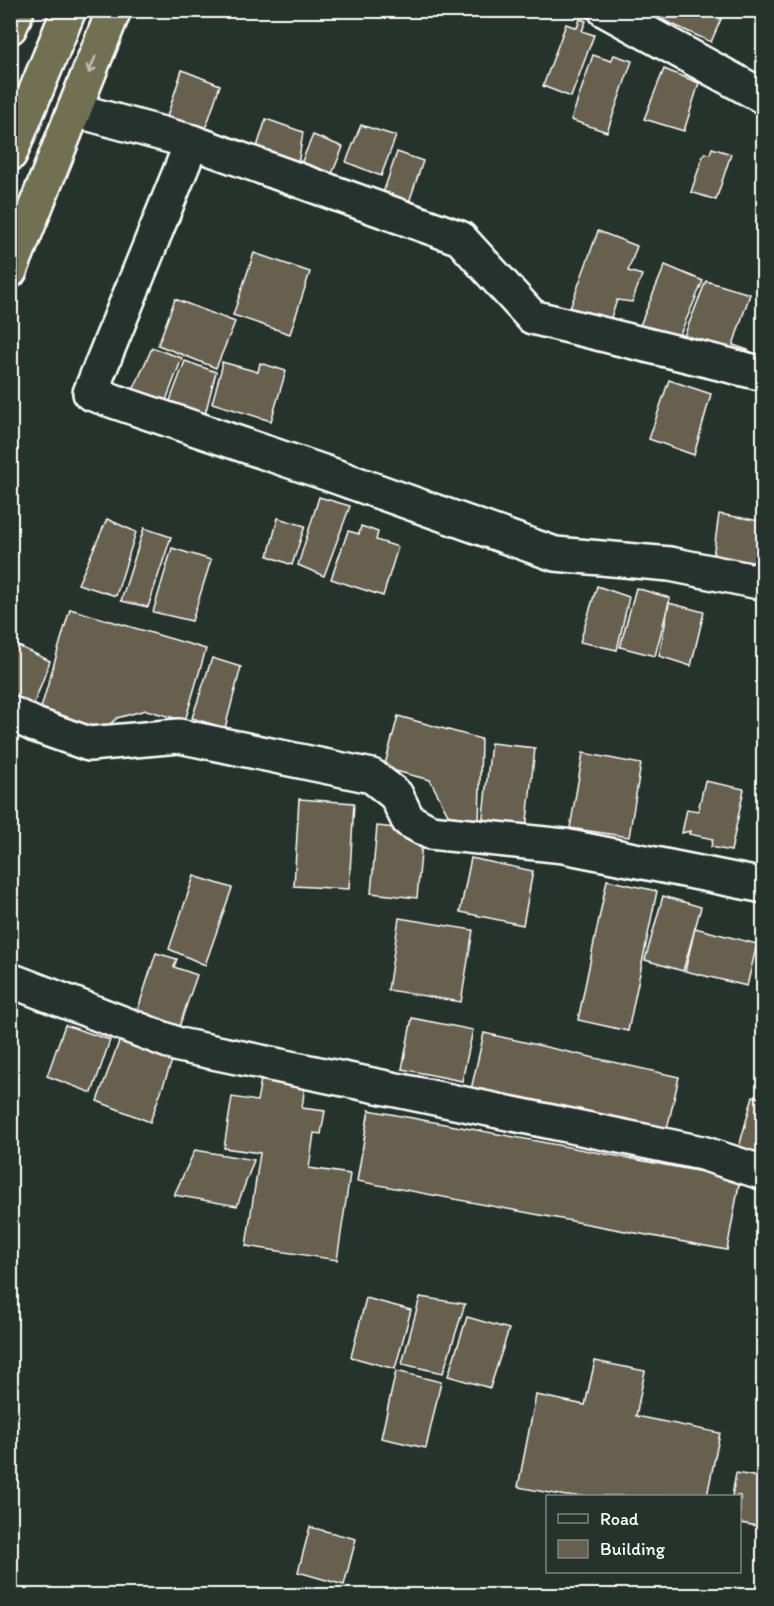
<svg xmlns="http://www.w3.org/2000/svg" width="774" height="1606" viewBox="0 0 774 1606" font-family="Itim,sans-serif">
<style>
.building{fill:#676050;stroke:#fff;stroke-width:1.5}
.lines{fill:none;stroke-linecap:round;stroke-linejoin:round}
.street-casing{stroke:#fff;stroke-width:38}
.highway-casing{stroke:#fff;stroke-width:38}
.street{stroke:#26332d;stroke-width:33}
.highway{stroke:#716f52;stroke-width:33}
.oneway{stroke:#bfbeb1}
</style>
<rect width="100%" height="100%" fill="#26332d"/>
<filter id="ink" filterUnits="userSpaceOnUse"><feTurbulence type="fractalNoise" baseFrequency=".0167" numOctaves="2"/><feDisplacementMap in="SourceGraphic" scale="12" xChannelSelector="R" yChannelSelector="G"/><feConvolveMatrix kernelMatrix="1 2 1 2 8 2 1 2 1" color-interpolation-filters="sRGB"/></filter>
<g filter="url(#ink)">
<g class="building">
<polygon points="642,10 664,10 661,19"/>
<polygon points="667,10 725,10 711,42 663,20"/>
<polygon points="580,19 586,21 582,31 594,35 571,97 543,86 566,24 577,28"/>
<polygon points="593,55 611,61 614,55 632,61 607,132 571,120"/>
<polygon points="664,69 699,83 684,131 644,119"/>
<polygon points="182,70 220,85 202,140 163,129"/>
<polygon points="266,119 303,132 298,165 256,150"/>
<polygon points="361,125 396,136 381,176 346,162"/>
<polygon points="313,135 343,147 330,179 299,168"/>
<polygon points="712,148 731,154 716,200 691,192 704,153 710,154"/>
<polygon points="397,152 423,161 406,211 380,202"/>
<polygon points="598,231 637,246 628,271 642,275 632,302 617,300 607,329 568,314"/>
<polygon points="254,253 310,272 290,334 233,315"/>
<polygon points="665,265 703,281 677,341 636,335"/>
<polygon points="706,281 750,294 733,345 748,350 744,360 682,341"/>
<polygon points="175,299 235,322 216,368 158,345"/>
<polygon points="152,348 182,358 162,411 130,397"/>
<polygon points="185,361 216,372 203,422 166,411"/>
<polygon points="222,362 258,372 260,363 286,371 271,421 212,403 222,367"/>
<polygon points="669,380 711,394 694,455 649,439"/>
<polygon points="319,497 350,506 324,576 298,565"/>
<polygon points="719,514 761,521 752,574 712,564"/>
<polygon points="278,518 305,526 292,565 268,556"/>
<polygon points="107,519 136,532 116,596 78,584"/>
<polygon points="361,526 378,532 376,540 398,547 383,596 331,579 348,531 359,534"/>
<polygon points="144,528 171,537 148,607 121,601"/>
<polygon points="172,548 211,560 192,621 153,612"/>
<polygon points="597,586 629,597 617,650 580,642"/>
<polygon points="636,588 670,598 655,656 620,647"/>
<polygon points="669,603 704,612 691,666 659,656"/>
<polygon points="70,609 206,649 185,721 146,710 117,718 100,733 39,715"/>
<polygon points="10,642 50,661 32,709 10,699"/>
<polygon points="212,658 241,667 225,728 192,718"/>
<polygon points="398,716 481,739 479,826 450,818 430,780 384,768"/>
<polygon points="491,743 535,748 526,830 482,825"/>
<polygon points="583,753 641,764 629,837 570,828"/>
<polygon points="705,781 744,789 731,851 711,847 713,839 689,834 690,831 682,833 687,809 698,811"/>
<polygon points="299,799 354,803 349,889 294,886"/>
<polygon points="377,826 423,831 417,898 371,893"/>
<polygon points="471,858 533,871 523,925 460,912"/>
<polygon points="194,876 232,888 205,965 169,949"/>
<polygon points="607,880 657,891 628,1031 578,1020"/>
<polygon points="663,896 701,907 683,971 645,960"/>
<polygon points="399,918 473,930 461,1002 388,990"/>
<polygon points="695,928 757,944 747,986 685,971"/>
<polygon points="156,953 177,959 174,967 197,975 179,1027 137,1012"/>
<polygon points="412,1018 473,1030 462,1081 402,1069"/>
<polygon points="65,1025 110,1040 92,1093 47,1076"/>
<polygon points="484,1033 679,1077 665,1138 470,1094"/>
<polygon points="120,1039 172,1061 150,1122 97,1101"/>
<polygon points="261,1079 305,1085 302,1108 325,1111 321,1134 314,1133 309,1168 350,1174 337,1260 246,1246 260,1153 224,1148 232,1097 257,1101"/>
<polygon points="753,1096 764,1099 764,1166 736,1158"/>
<polygon points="369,1110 740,1179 727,1250 357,1181"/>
<polygon points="195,1150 254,1160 237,1206 174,1195"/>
<polygon points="420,1297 465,1304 443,1373 402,1364"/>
<polygon points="366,1298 411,1310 395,1369 351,1357"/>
<polygon points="467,1317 509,1329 490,1388 448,1376"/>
<polygon points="595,1361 645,1371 636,1416 720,1433 707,1496 566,1496 518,1487 536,1395 585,1405"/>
<polygon points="396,1371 441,1382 426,1448 381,1438"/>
<polygon points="736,1473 764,1478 764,1527 740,1523 740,1496 732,1496"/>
<polygon points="310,1527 356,1539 344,1585 298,1572"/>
</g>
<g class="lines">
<defs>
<g id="street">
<polyline points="605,10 764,97"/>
<polyline points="75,110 192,142 460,238 532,317 764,374"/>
<polyline points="192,142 90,393 329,474 555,554 670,564 764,583"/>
<polyline points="10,713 35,725 89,744 179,736 372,776 396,795 408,820 430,832 564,846 764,886"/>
<polyline points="10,980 179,1045 702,1153 764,1173"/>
</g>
<g id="highway">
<polyline points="10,27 17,10"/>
<polyline points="10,154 69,10"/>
<polyline points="10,271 114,10"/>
</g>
</defs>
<use href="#street" class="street-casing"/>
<use href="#highway" class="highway-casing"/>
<use href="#street" class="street"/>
<use href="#highway" class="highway"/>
</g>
<defs><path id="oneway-shaft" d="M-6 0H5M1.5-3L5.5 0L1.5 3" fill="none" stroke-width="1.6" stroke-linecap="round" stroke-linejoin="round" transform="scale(1.5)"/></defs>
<use class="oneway" href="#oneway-shaft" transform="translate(92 65) rotate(112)"/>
</g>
<rect width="774" height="1606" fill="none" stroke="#26332d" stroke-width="36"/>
<rect x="18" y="18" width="738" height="1570" fill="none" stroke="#fff" stroke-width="2" filter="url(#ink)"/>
<rect x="546" y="1495" width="195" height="78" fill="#26332d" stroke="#7d8581" stroke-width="1.5"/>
<rect x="558" y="1514" width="30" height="9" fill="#26332d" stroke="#7d8581" stroke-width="1.5"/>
<text x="600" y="1525" font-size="18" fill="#ffffff">Road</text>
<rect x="558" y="1540" width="30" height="18" fill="#676050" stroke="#7d8581" stroke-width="1.5"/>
<text x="600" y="1555" font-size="18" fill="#ffffff">Building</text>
</svg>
